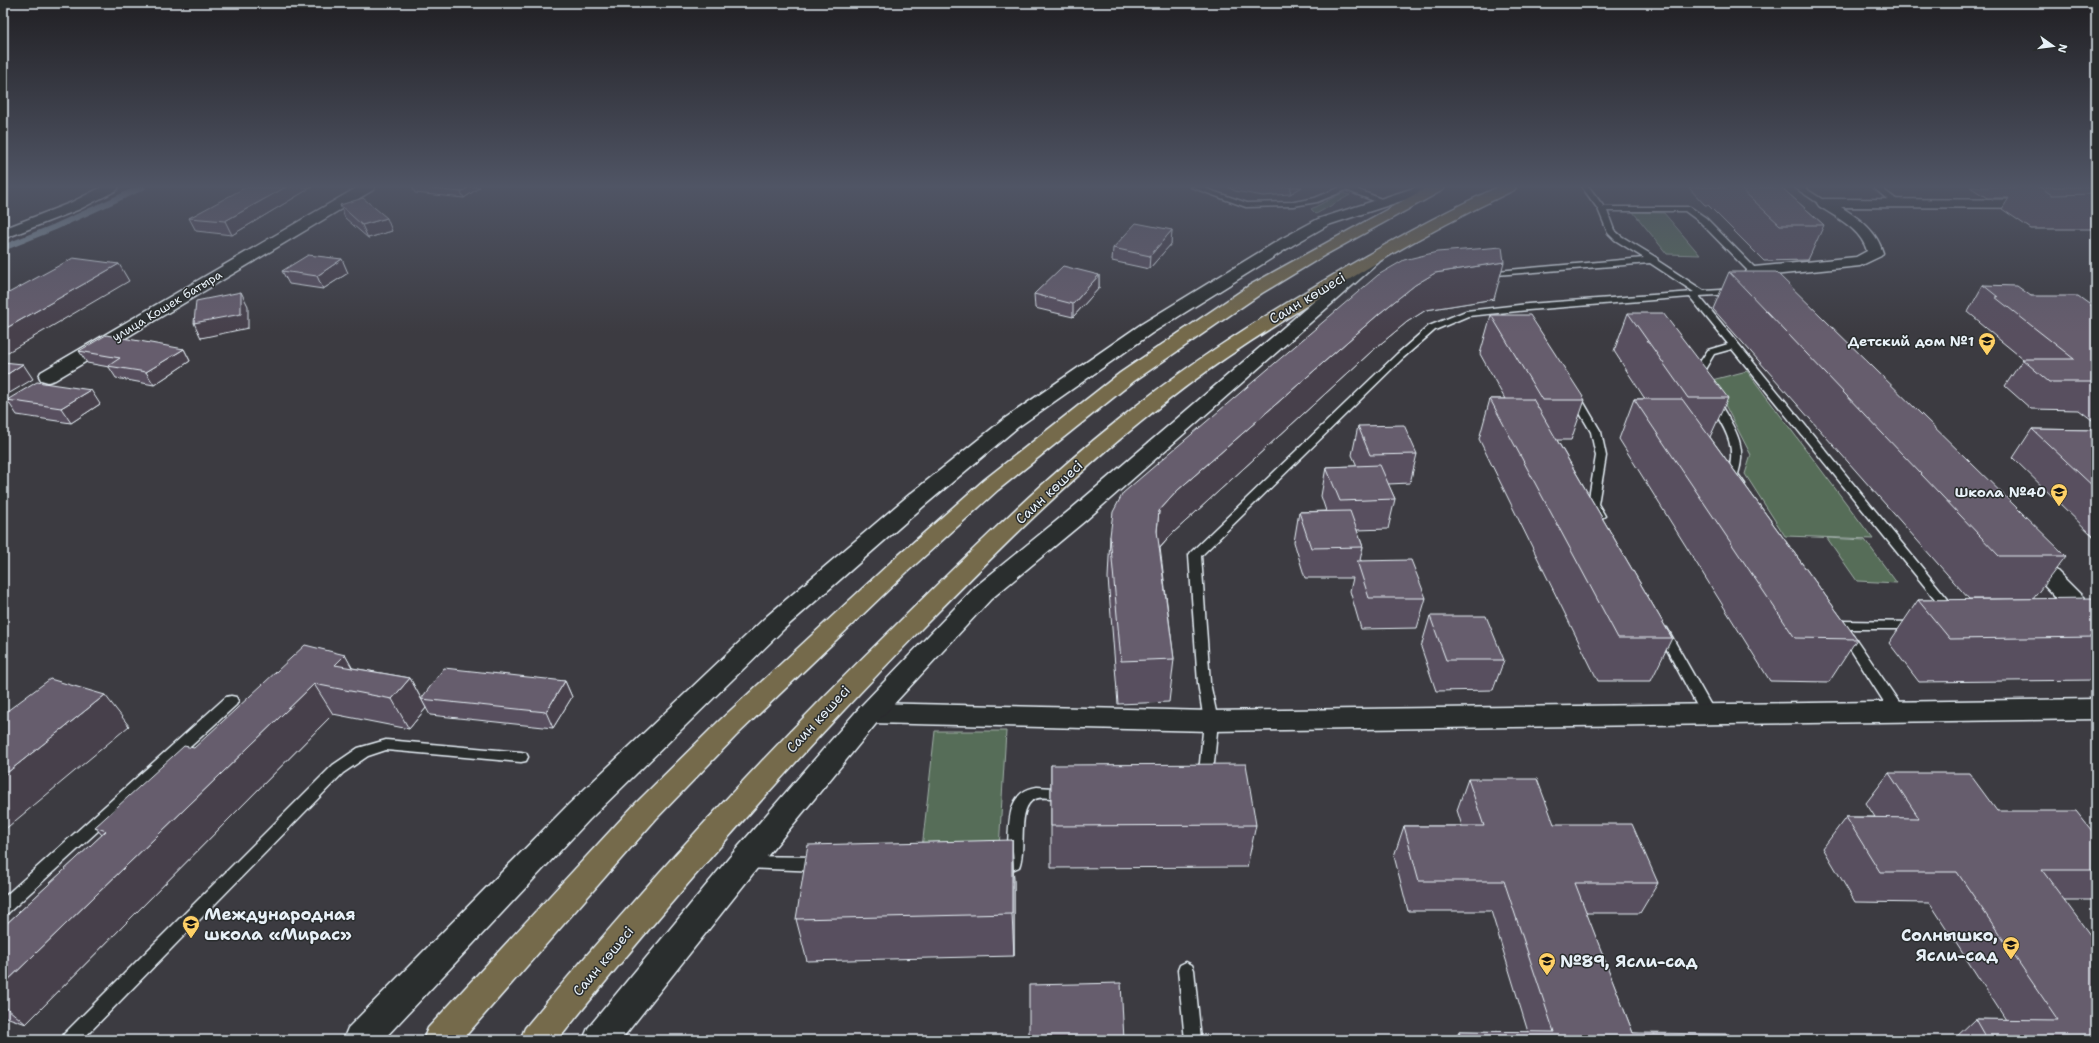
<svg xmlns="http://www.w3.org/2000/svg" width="2099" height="1043" viewBox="0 0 2099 1043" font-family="'Shantell Sans',sans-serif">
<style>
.green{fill:#576d59;stroke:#a0afa8}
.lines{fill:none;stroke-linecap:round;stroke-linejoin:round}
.stream{stroke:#8b9ca7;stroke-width:6}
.service-casing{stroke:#e8f1f8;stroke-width:3}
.minor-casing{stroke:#e8f1f8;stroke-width:3}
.tertiary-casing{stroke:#e8f1f8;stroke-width:3}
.primary-casing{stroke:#e8f1f8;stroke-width:3}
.service{fill:#2a2d2e;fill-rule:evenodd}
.minor{fill:#2a2d2e;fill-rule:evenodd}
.tertiary{fill:#2a2d2e;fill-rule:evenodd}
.primary{fill:#756b4b;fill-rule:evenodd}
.wall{fill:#58505e;stroke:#e8f1f8}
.shaded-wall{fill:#47414c;stroke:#e8f1f8}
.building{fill:#665d6d;stroke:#e8f1f8}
.labels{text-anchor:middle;stroke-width:3;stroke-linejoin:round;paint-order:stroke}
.far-street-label{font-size:12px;fill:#e8f1f8;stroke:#2a2d2e}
.street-label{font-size:14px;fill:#e8f1f8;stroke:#2a2d2e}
.poi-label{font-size:14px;font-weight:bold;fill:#e8f1f8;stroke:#2a2d2e;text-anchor:end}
.near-poi-label{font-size:17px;font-weight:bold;fill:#e8f1f8;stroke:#2a2d2e;text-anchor:start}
</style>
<rect width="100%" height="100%" fill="#3c3b41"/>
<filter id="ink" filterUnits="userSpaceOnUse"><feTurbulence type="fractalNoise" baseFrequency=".025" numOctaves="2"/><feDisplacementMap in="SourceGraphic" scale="8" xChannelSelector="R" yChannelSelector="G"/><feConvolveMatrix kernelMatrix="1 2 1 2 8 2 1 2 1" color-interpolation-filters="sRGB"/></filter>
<g filter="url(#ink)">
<g class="green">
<polygon points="1342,193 1350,195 1316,214 1311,209"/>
<polygon points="1633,212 1664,213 1700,255 1667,254"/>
<polygon points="1747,371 1873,539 1785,536 1745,474 1751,455 1712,380"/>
<polygon points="1827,538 1865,540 1897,583 1857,581"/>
<polygon points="935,731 1006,731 999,849 922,848"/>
</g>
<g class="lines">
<polyline class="stream" points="3,248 55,227 143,187"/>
<defs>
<g id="service">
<polygon points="1191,187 1201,187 1247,203 1294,202 1315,198 1341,187 1351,187 1389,202 1382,204 1346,190 1317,202 1294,206 1246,207"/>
<polygon points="1582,187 1589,187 1604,207 1690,207 1706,218 1757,270 1757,274 1751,274 1700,222 1685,211 1607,211 1614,230 1621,236 1657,258 1658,261 1704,291 1738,289 1738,293 1735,294 1699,296 1956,609 1958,612 1956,615 1948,615 1732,349 1714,354 1704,371 1707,378 1702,381 1699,380 1694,371 1708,350 1728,344 1690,297 1528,310 1468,316 1435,330 1403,358 1201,556 1210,683 1218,721 1214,763 1205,782 1200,784 1195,782 1193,778 1200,763 1204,721 1198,683 1189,555 1191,552 1397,354 1429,326 1466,311 1528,304 1694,292 1650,263 1483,276 1483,272 1486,272 1644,258 1615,240 1608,233 1598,209"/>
<polygon points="1794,187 1803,187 1828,203 1821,205"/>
<polygon points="1873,187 1880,187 1901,203 1894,205"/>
<polygon points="1575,393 1580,396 1601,432 1606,456 1598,504 1605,516 1600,519 1596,518 1588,504 1596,456 1591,432 1570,396"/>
<path d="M1714 399 1719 402C1733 427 1748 444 1738 474L1745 484 1744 486H1736L1728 474C1738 444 1723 427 1709 402Z"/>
<polygon points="1840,621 1919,622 1921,625 1919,628 1915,629 1849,629 1903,708 1905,712 1903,716 1898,717 1893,716 1842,636 1840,633 1843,629 1836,628 1834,625 1836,622"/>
<polygon points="1663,627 1667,628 1714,711 1716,715 1714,719 1709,720 1704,719 1657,631 1659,628"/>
<polygon points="231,696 236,697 238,701 236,705 8,913 3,915 3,898 226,697"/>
<polygon points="386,740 521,752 526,753 528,757 526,761 521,762 386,750 368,756 343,773 82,1040 62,1040 64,1034 333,765 358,748"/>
<path d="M1037 787 1069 789 1071 793 1069 797C1058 801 1045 795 1035 799 1016 806 1027 850 1019 867L1006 873 994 871 992 866 994 861 1007 858C1011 833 1002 792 1037 787Z"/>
<polygon points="747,856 820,857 825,859 827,864 825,869 820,871 747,868 742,867 740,862 742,857"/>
<polygon points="1186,962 1192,965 1194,970 1201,1040 1185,1040 1178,970 1180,965"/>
</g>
<g id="minor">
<polygon points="102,187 119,187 117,190 80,209 3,239 3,229 70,203"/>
<polygon points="358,187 375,187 373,190 55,380 48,382 41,380 39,376 41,372"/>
<path d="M1824 199 2096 200V208L1841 207C1860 219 1877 231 1883 253L1881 256 1860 266 1754 277 1748 275 1746 272 1748 269 1754 267 1856 257 1867 251C1861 229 1837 218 1819 206L1817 203 1819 200Z"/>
<polygon points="2029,548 2037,551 2096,610 2096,634 2087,631 2021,561 2018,556 2021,551"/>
<polygon points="2096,699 2096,719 1211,731 870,723 861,720 857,713 861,706 870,703 1211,711"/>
</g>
<g id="tertiary">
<polygon points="1417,187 1437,187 1435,190 1328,225 1293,245 1152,333 1018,427 925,505 785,628 589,820 383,1040 343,1040 348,1028 569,804 767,616 909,495 1004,419 1140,325 1281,239 1318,219"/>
<polygon points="1373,254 1379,256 1381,259 1379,262 1086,520 991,599 879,720 755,871 621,1040 583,1040 588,1028 733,853 861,706 975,587 1070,510 1367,256"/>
</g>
<g id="primary">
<polygon points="1428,187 1445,187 1443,190 1325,255 1262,293 1134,381 998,490 907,572 736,736 656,819 462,1040 423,1040 428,1028 636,803 718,722 891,562 984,480 1120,373 1250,285"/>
<path d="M1498 187H1516L1514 190C1451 220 1391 253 1332 290 1277 324 1222 358 1171 398 1081 467 1002 547 923 627 795 759 673 896 558 1040H520L525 1028C641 889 762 756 891 630 965 557 1039 483 1121 418 1184 367 1251 324 1320 283 1378 248 1437 215 1498 187Z"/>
</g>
</defs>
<use href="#service" class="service-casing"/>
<use href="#minor" class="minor-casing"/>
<use href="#tertiary" class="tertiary-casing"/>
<use href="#primary" class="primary-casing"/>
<use href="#service" class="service"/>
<use href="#minor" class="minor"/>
<use href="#tertiary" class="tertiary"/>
<use href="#primary" class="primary"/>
</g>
<g class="wall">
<polygon points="312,187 232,235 196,231 189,218"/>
<polygon points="412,187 480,187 464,198 415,193"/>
<polygon points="1228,187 1302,187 1290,194 1263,196 1235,191"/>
<polygon points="1688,187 1781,187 1824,225 1808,260 1764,261 1708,205 1705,205"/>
<polygon points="1970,187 2096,187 2096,229 2031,229 2002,209 2009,198 1987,198"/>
<polygon points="340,205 392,231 368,238 345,218"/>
<polygon points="1172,230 1171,244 1149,269 1112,261 1113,248"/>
<polygon points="282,271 348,273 323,289 289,284"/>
<polygon points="1729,272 2066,556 2033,599 1969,599 1713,309"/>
<polygon points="1099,275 1099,288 1073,317 1035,308 1034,294"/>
<polygon points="1378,275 1494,299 1426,310 1407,322 1372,351 1174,532 1160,548 1174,659 1169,702 1118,704 1108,578 1110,536"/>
<polygon points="1983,285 2031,296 2096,309 2096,423 2079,410 2031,409 2005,386 2023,359 1979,323 1980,322 1968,312"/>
<polygon points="1628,313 1728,398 1710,437 1857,639 1829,682 1770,681 1619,439 1634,399 1645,399 1614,351"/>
<polygon points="1491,315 1585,400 1571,440 1557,440 1672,638 1651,681 1598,681 1479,439 1490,399 1505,399 1480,354"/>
<polygon points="184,349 190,361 154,385 116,378 109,367 87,363 79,351"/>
<polygon points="7,400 100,404 71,423 17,415"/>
<polygon points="1358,426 1417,454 1410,483 1388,484 1395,499 1388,529 1357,530 1363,547 1360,560 1426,598 1417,628 1361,629 1350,591 1353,578 1305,578 1294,542 1299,512 1326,511 1321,496 1326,467 1357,466 1352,455"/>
<polygon points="2032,429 2096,430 2096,539 2013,458"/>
<polygon points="1918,600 2096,601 2096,678 2095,680 1919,682 1889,643"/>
<polygon points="1430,616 1504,660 1493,690 1436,691 1421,647"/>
<polygon points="345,655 352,668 410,678 426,708 409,729 333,714 26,1024 3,1016 3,927 102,835 95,827 194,748"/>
<polygon points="565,681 572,697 553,728 430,715 421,699"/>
<polygon points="1051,765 1256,825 1247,867 1051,868"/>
<polygon points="1889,773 1997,811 2096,836 2096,896 2092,900 2064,900 2096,1040 1953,1040 1975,1019 2006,1020 1930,903 1855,902 1823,848 1846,817 1875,817 1866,803"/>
<polygon points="1468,779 1554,824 1658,883 1640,913 1586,913 1633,1033 1731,1040 1455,1040 1459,1031 1528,1032 1491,911 1408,911 1394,856 1404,826 1462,826 1457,810"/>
<polygon points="1012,840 1014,883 1014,956 807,961 796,919"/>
</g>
<g class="shaded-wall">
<polygon points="286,187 312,187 232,235 225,221"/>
<polygon points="469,187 480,187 464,198 461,192"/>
<polygon points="1291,187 1302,187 1290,194"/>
<polygon points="387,218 392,231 368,238 362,225"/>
<polygon points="1172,230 1171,244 1149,269 1150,256"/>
<polygon points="342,259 348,273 323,289 317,276"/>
<polygon points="1504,262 1494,299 1426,310 1407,322 1372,351 1174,532 1155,553 1159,511 1178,490 1380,313 1415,285 1435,273"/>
<polygon points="119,264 129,281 3,355 3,330"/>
<polygon points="1099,275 1099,288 1073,317 1073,304"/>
<polygon points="241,292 248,306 248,328 201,338 194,323"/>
<polygon points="184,349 190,361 154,385 146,372"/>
<polygon points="23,364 33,379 3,397 3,377"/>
<polygon points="91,390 100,404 71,423 61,408"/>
<polygon points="345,655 362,685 335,665"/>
<polygon points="410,678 426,708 409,729 392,699"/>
<polygon points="565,681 572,697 553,728 546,712"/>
<polygon points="314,684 333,714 26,1024 3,1005 3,985"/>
<polygon points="105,695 129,726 3,831 3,776"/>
<polygon points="1012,840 1014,883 1014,956 1012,914"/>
</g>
<g class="building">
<polygon points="246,187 286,187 225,221 189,218"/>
<polygon points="412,187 469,187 461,192"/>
<polygon points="1739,187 1781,187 1824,225 1780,225"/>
<polygon points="2040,187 2096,187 2096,194 2052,195"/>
<polygon points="363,198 387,218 362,225 340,205"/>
<polygon points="1136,223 1172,230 1150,256 1113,248"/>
<polygon points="1502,247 1504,262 1435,273 1415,285 1380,313 1178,490 1159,511 1157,531 1174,659 1121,661 1110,536 1113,512 1123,493 1378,275 1404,260 1437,252"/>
<polygon points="308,255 342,259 317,276 282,271"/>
<polygon points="73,258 119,264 3,330 3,296"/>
<polygon points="1063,266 1099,275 1073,304 1034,294"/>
<polygon points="1729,272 1776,272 2066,556 1999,556"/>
<polygon points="1983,285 2017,286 2031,296 2078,296 2096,309 2096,382 2049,382 2022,359 2074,359 1995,297 1998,297"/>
<polygon points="241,292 241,314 194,323 196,301"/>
<polygon points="1628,313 1663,313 1728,398 1688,398"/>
<polygon points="1491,315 1530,315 1585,400 1542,400"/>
<polygon points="106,335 184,349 146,372 108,366 120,358 79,351"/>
<polygon points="3,362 23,364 3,377"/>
<polygon points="37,382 91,390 61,408 7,400"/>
<polygon points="1490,399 1533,399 1672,638 1618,638"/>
<polygon points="1634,399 1682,399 1857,639 1795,638"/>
<polygon points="1404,425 1417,454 1370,455 1358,426"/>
<polygon points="2032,429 2096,430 2096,489"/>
<polygon points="1380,465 1395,499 1340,501 1326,467"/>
<polygon points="1350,511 1363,547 1311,548 1299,512"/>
<polygon points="1411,560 1426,598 1369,598 1357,561"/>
<polygon points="2093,598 2096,601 2096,637 1950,639 1918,600"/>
<polygon points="1430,616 1486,616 1504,660 1446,660"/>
<polygon points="305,645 345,655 335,665 410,678 392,699 314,684 3,985 3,927 106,831 95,827 184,746 194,748"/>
<polygon points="444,668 565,681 546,712 421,699"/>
<polygon points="50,679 105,695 3,776 3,714"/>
<polygon points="1246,764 1256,825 1051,826 1051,765"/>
<polygon points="1889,773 1969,773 1997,811 2076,811 2096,836 2096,870 2042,870 2096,943 2096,1040 1987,1040 1975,1019 2058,1020 1957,872 1880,872 1846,817 1919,818"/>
<polygon points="1468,779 1537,779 1554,824 1632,824 1658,883 1575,883 1633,1033 1729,1034 1731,1040 1462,1040 1459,1031 1554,1032 1504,881 1419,881 1404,826 1484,826"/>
<polygon points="1012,840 1012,914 796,919 808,845"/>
<polygon points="1121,983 1124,1040 1029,1040 1029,985"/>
</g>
</g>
<linearGradient id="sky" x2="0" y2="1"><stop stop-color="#212024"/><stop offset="0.56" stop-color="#505565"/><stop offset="1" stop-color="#505565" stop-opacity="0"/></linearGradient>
<rect width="2099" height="333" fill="url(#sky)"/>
<defs>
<symbol id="school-pin" viewBox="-11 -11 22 30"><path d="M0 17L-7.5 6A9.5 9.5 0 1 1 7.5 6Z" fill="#ffd166" stroke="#2a2d2e"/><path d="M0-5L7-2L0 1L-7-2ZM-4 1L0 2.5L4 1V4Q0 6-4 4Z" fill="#111"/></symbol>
</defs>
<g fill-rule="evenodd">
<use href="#school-pin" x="1977" y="331" width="20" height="27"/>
<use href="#school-pin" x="2049" y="482" width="20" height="27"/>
<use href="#school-pin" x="181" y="914" width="20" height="27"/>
<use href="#school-pin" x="2001" y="935" width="20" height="27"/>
<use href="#school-pin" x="1537" y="951" width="20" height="27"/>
</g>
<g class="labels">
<g class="far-street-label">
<text transform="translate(167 306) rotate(-31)" y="4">улица Кошек батыра</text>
</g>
<g class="street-label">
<text transform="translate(1307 298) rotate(-31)" y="5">Саин көшесі</text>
<text transform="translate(1049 492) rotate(-43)" y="5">Саин көшесі</text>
<text transform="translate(818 719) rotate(-47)" y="5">Саин көшесі</text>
<text transform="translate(603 961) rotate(-50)" y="5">Саин көшесі</text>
</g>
<g class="poi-label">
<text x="1974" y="346">Детский дом №1</text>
<text x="2046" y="497">Школа №40</text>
</g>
<g class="near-poi-label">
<text x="204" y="920">Международная<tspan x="204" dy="20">школа «Мирас»</tspan></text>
<text x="1998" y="941" text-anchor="end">Солнышко,<tspan x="1998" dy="20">Ясли-сад</tspan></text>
<text x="1560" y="967">№89, Ясли-сад</text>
</g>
</g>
<rect width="2099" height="1043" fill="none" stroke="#2a2d2e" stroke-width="16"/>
<rect x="8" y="8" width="2083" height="1027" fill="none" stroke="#e8f1f8" stroke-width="1.5" filter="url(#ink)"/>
<g transform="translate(2053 46) rotate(104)" stroke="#2a2d2e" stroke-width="3" paint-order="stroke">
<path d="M0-3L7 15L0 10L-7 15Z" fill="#e8f1f8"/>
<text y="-6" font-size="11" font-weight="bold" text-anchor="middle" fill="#e8f1f8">N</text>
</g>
</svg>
